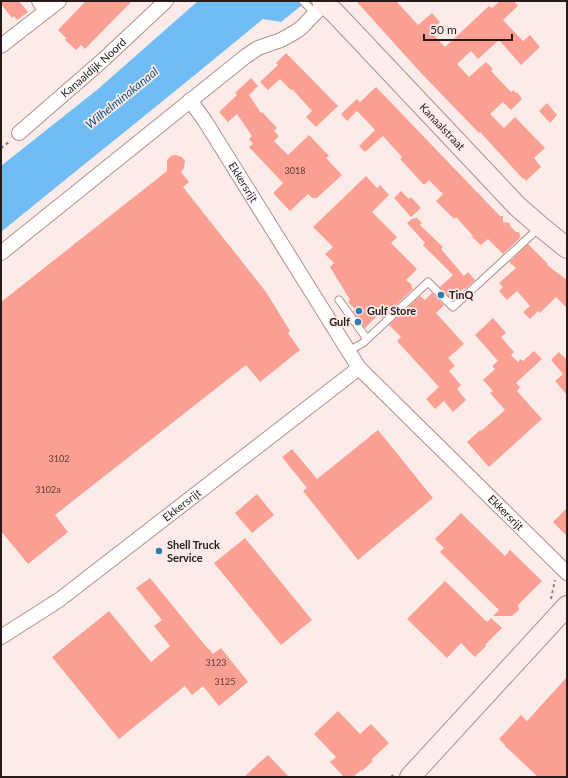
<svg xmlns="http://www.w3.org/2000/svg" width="568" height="778" viewBox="0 0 568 778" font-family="Lato,sans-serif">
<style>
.water{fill:#70bdf5}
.building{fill:#fba092}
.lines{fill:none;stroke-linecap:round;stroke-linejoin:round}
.lane-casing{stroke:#b08f8a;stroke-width:9}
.street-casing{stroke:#b08f8a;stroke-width:16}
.secondary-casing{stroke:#b08f8a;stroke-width:22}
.path{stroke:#8c7e7c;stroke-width:2;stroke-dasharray:3 3;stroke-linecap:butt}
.lane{stroke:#fff;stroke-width:7}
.street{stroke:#fff;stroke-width:14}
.secondary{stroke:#feeeeb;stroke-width:20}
.poi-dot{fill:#317caf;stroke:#fbecea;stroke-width:1.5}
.labels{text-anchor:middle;stroke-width:3.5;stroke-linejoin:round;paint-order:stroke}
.number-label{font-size:9px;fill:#5c3c36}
.street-label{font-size:11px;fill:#271a18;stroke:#fbecea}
.poi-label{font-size:11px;font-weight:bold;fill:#271a18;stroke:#fbecea;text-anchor:start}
.water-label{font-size:12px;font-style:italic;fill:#165075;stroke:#fbecea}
</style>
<rect width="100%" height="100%" fill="#fbecea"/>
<path class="water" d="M198 1H307L281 22 263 19C176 91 88 161 1 232V166L98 89Z"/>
<g class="building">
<polygon points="1,1 19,1 28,12 17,20 14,16 12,18 1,4"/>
<polygon points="86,1 132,1 85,49 81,45 76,50 65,40 66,38 58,30"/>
<polygon points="356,1 396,1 418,25 432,13 440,22 430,31 445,47 489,6 492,8 500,1 514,1 518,6 503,20 523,41 530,35 540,47 521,65 499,40 478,59 471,51 457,64 469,77 486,62 493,69 491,71 511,92 513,90 516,93 517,92 522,99 511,110 503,102 490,114 504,128 515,117 545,148 534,158 541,167 526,181 524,178 523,179 480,132 479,133 421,73"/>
<polygon points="286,53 338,106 316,127 306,117 312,111 292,89 291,90 280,79 268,90 260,82 278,65 276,63"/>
<polygon points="251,78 258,86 249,95 261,113 262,112 277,128 274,131 279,136 274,141 288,155 309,135 329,156 326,158 342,175 317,198 312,198 308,194 290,211 273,193 283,183 249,147 253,144 249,139 252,136 237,114 228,122 219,112 237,95 235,93"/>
<polygon points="376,87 500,216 503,216 503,222 510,223 510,226 516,232 519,232 520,236 521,237 503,254 488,239 481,245 472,237 473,236 456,217 454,219 436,201 443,194 429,180 424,185 400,159 402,157 383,136 365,152 359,146 375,130 357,111 347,121 341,114 357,99 360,102"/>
<polygon points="547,103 557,115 550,123 539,111"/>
<polygon points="174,155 176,155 182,157 185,161 184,168 181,172 189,182 183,187 266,292 290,331 288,333 300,350 260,382 246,365 55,515 68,532 28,564 1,531 1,302 167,171 167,160 171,156"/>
<polygon points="366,176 377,188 380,185 389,195 372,212 397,237 391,243 417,269 406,280 412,285 411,286 413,289 382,318 378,315 365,328 353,311 355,309 348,302 350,300 330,267 334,263 325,254 333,247 313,227"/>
<polygon points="401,191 409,199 411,197 421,208 411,217 394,198"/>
<polygon points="416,217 422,223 420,225 443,247 441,249 464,276 468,272 475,280 465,289 464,288 452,299 440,287 453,275 423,245 425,243 407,223 413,218 414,219"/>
<polygon points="528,244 548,264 547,265 567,280 567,308 556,297 540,313 538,311 530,319 523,312 530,306 517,291 507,300 499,291 503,287 499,283 516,268 509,262"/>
<polygon points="432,293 444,305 436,313 464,344 448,358 455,366 449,371 461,385 457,389 466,400 453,412 444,401 435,409 426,399 439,387 397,341 401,337 389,325 420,296 425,300"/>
<polygon points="493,318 506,333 501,337 514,352 511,355 518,362 521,359 523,361 534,351 542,359 516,383 520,387 517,391 542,419 489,467 467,442 480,430 481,431 505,410 490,393 493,391 483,380 495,369 492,366 498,361 475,335"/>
<polygon points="559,352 567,360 567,395 555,381 563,374 551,360"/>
<polygon points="378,430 433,498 358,560 303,491 307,488 282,457 292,449 317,479"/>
<polygon points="257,494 274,515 252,533 235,513"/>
<polygon points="567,508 567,536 553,522"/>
<polygon points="461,513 505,556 510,550 542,581 518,605 519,610 512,616 493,616 499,610 440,552 444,548 435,539"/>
<polygon points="245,538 312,620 281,645 214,563"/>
<polygon points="150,578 208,649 209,649 213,654 221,648 248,682 219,706 203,686 192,695 185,686 119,739 52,657 109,611 151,662 170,646 154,626 162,620 136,588"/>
<polygon points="445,581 487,622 491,618 502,628 485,645 486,646 475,657 461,643 447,658 407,619"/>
<polygon points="567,677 567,777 538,777 505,746 505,745 499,739 521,715 527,721"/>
<polygon points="338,711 360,734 371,724 389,743 371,760 373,761 362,771 361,770 353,777 344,777 330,762 336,757 314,734"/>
<polygon points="268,755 289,777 244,777 260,762"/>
</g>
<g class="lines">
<defs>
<g id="lane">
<polyline points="303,1 315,14"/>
<polyline points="339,300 367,339"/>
<polyline points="348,351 363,343 428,282 453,307 540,227"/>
</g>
<g id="street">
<polyline points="39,1 46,11"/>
<polyline points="1,46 59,1"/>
<path id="s1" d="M190 100 205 121 359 368 567 573"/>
<path id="s2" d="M19 133 103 60 166 1"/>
<polyline points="1,253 246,56 258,48 281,40 297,31 302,27 327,1"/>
<path id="s3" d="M1 637 59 600 359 368"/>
</g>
<g id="secondary">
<path id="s4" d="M322 1 335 13 517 206 541 227 567 248"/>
<polyline points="410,777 567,606"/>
</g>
</defs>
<use href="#lane" class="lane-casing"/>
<use href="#street" class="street-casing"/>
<use href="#secondary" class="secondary-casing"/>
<g class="path">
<polyline points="1,148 9,142"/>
<polyline points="551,599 555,580"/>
<polyline points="391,777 395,773"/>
</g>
<use href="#lane" class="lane"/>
<use href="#street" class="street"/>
<use href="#secondary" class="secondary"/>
</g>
<g class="poi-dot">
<circle cx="441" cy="295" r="4"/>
<circle cx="359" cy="311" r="4"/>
<circle cx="358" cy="322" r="4"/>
<circle cx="159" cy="551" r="4"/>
</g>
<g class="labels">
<g class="number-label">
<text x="295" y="174">3018</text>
<text x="59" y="462">3102</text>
<text x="48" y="493">3102a</text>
<text x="216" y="666">3123</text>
<text x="225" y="685">3125</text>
</g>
<g class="street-label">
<text dy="4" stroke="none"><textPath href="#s2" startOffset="99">Kanaaldijk Noord</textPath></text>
<text dy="4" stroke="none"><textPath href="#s4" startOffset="174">Kanaalstraat</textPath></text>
<text dy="4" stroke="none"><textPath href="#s1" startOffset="98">Ekkersrijt</textPath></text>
<text dy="4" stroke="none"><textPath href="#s3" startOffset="224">Ekkersrijt</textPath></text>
<text dy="4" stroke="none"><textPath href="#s1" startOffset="523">Ekkersrijt</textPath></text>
</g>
<g class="poi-label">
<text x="449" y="299">TinQ</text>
<text x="367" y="315">Gulf Store</text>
<text x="350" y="326" text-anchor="end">Gulf</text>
<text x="167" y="549">Shell Truck<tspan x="167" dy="13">Service</tspan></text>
</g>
<g class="water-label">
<text transform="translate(122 98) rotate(-39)" y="4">Wilhelminakanaal</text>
</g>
</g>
<rect width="568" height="778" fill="none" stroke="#271a18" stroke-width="4"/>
<path d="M424 34v6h88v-6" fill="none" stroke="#271a18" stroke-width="2"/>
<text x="430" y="34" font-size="12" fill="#271a18" stroke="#fbecea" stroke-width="3" paint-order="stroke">50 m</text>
</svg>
